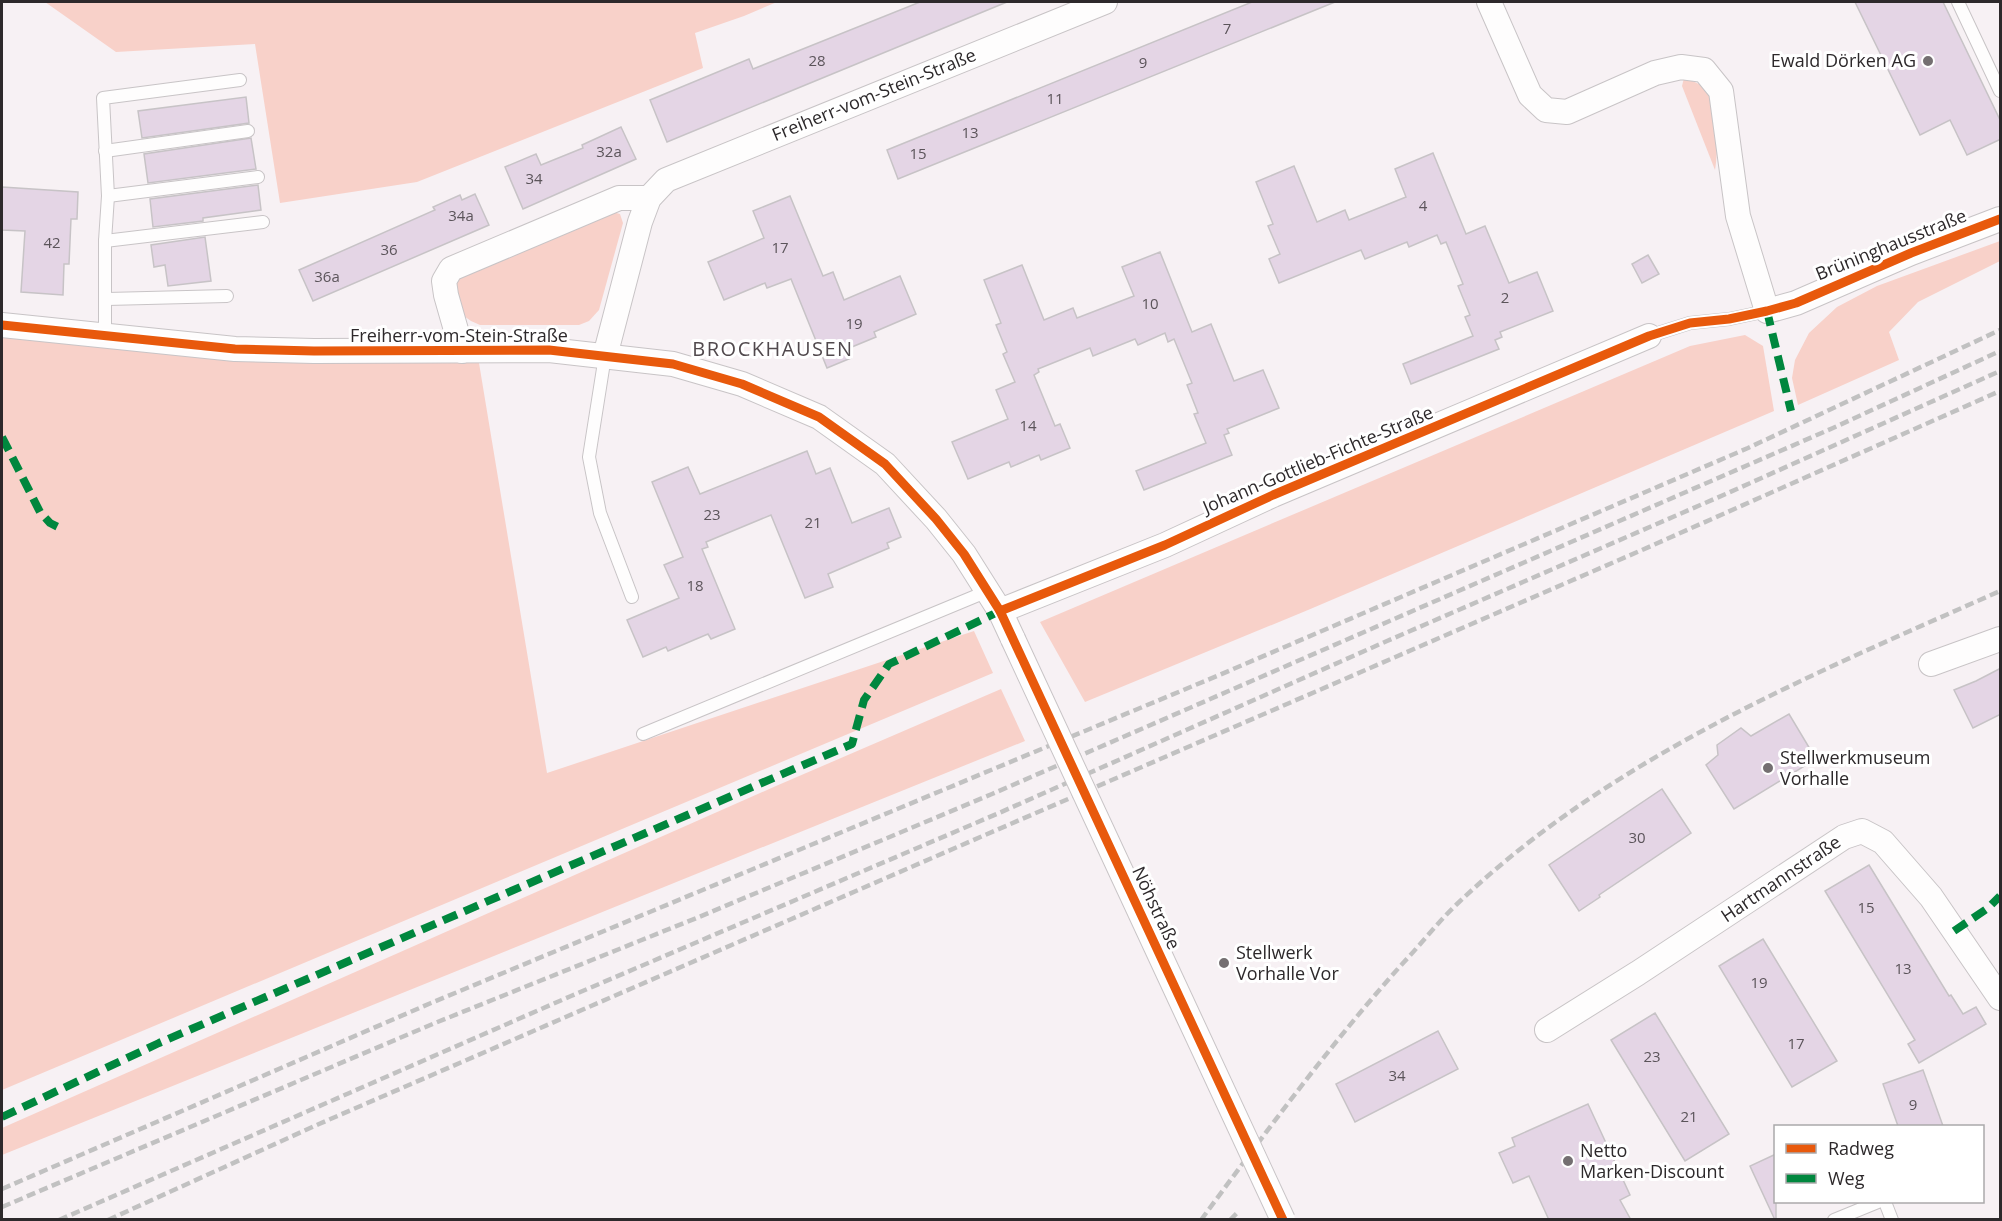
<svg xmlns="http://www.w3.org/2000/svg" width="2002" height="1221" viewBox="0 0 2002 1221" font-family="'Open Sans',sans-serif">
<style>
.green{fill:#f8d1c9}
.building{fill:#e4d5e5;stroke:#c7c3c6;stroke-width:1.5}
.lines{fill:none;stroke-linecap:round;stroke-linejoin:round}
.lane-casing{stroke:#c8c4c6;stroke-width:14}
.street-casing{stroke:#c8c4c6;stroke-width:26}
.lane{stroke:#fefdfd;stroke-width:12}
.street{stroke:#fefdfd;stroke-width:24}
.rail{stroke:#c1c1c1;stroke-width:4.5;stroke-dasharray:9 4.5;stroke-linecap:butt}
.street-bridge-casing{stroke:#c8c4c6;stroke-width:26;stroke-linecap:butt}
.street-bridge{stroke:#fefdfd;stroke-width:24}
.quiet{stroke:#00873e;stroke-width:8;stroke-dasharray:15 8;stroke-linecap:butt}
.cycleway-casing{stroke:#fff;stroke-width:13}
.cycleway{stroke:#e8590c;stroke-width:9}
.poi-dot{fill:#746f71;stroke:#fff;stroke-width:2}
.labels{text-anchor:middle;stroke-width:6;stroke-linejoin:round;paint-order:stroke}
.number-label{font-size:15px;fill:#5b545a}
.poi-label{font-size:18px;fill:#2d292b;stroke:#fff;text-anchor:start}
.street-label{font-size:18px;fill:#2d292b;stroke:#fff}
.neighbourhood-label{font-size:20px;letter-spacing:1.5px;fill:#51494d;stroke:#fff}
</style>
<rect width="100%" height="100%" fill="#f7f1f4"/>
<g class="green">
<polygon points="45,2 777,2 744,16 695,33 703,68 417,182 280,203 255,44 116,52"/>
<path d="M1684 78C1693 81 1702 84 1708 92 1719 107 1718 153 1715 170L1682 86Z"/>
<polygon points="613,212 620,214 623,223 599,310 589,321 579,325 480,325 471,321 461,314 456,285 460,276"/>
<polygon points="2000,241 2000,261 1918,302 1889,332 1899,360 1798,405 1792,378 1795,360 1809,333 1837,307 1877,286"/>
<polygon points="2,325 477,351 547,773 974,631 993,673 2,1090"/>
<polygon points="1745,335 1763,346 1774,411 1308,610 1085,702 1040,622 1690,346"/>
<polygon points="1001,689 1025,741 2,1155 2,1128 776,786"/>
</g>
<g class="building">
<polygon points="920,2 1007,2 667,142 650,100 749,59 753,69"/>
<polygon points="1252,2 1335,2 898,179 887,150"/>
<polygon points="1855,2 1943,2 2001,122 2001,139 1967,155 1950,120 1920,135"/>
<polygon points="246,97 249,123 142,138 138,111"/>
<polygon points="621,127 636,159 523,209 505,167 536,154 541,165 583,148 582,145"/>
<polygon points="251,138 256,169 148,183 144,154"/>
<polygon points="1433,153 1466,234 1485,226 1509,283 1537,272 1553,311 1500,332 1502,337 1495,340 1499,349 1411,384 1403,364 1473,336 1465,317 1470,315 1458,286 1463,284 1446,242 1441,244 1437,235 1409,247 1407,242 1365,259 1361,250 1279,283 1269,259 1280,254 1268,226 1273,224 1256,182 1294,166 1317,222 1345,210 1349,220 1406,197 1395,169"/>
<polygon points="258,185 261,210 203,218 203,221 153,227 150,199"/>
<polygon points="2,187 78,192 77,219 71,219 69,264 64,264 63,295 21,292 25,231 2,230"/>
<polygon points="475,194 489,225 313,301 299,270 435,210 433,207 460,195 462,200"/>
<polygon points="790,196 823,276 833,272 844,300 900,276 916,314 874,332 876,337 847,349 851,358 827,368 791,279 767,288 765,283 724,300 708,262 764,238 753,211"/>
<polygon points="205,237 211,281 168,286 165,265 154,267 151,245"/>
<polygon points="1160,252 1192,332 1211,324 1234,381 1263,370 1279,408 1227,429 1229,433 1224,435 1232,455 1144,490 1136,471 1206,443 1194,414 1198,413 1187,385 1192,383 1174,339 1168,342 1165,333 1138,345 1135,339 1093,356 1090,348 1038,369 1039,372 1034,375 1055,426 1060,424 1070,448 1041,460 1039,455 1011,467 1009,462 968,479 952,442 1008,419 996,390 1015,382 1003,354 1007,352 996,325 1001,323 984,280 1022,265 1044,320 1073,308 1077,318 1134,296 1122,267"/>
<polygon points="1648,255 1659,274 1642,283 1632,264"/>
<polygon points="807,451 816,474 830,468 852,523 889,508 901,537 887,543 889,548 828,574 833,587 805,598 771,515 706,542 708,547 702,549 735,629 711,639 708,634 668,651 666,647 643,657 627,620 679,598 664,565 683,557 652,482 688,467 700,494"/>
<polygon points="2001,668 2001,714 1973,728 1954,690 1976,681"/>
<polygon points="1789,714 1816,759 1734,809 1706,765 1718,755 1717,745 1741,728 1751,736"/>
<polygon points="1662,789 1691,833 1599,895 1600,897 1579,911 1549,865"/>
<polygon points="1869,865 1949,996 1951,995 1963,1014 1976,1007 1986,1024 1919,1063 1908,1044 1915,1040 1825,891"/>
<polygon points="1763,939 1837,1061 1792,1087 1719,966"/>
<polygon points="1655,1013 1729,1134 1685,1161 1611,1040"/>
<polygon points="1438,1031 1458,1069 1355,1122 1336,1084"/>
<polygon points="1923,1070 1943,1126 1898,1126 1883,1084"/>
<polygon points="1588,1104 1630,1195 1620,1200 1631,1220 1549,1220 1529,1176 1513,1183 1499,1153 1515,1146 1512,1138"/>
<polygon points="1776,1154 1776,1220 1775,1220 1750,1166"/>
</g>
<g class="lines">
<defs>
<g id="lane">
<polyline points="1958,2 2000,91"/>
<polyline points="105,151 248,131"/>
<polyline points="108,196 258,177"/>
<polyline points="105,241 263,222"/>
<polyline points="107,299 227,296"/>
<polyline points="105,336 105,241 108,196 103,98 240,80"/>
<polyline points="1649,336 1690,323 1729,319 1767,311"/>
<polyline points="605,356 589,457 600,513 632,597"/>
<polyline points="643,734 988,591"/>
<polyline points="1885,1202 1892,1220"/>
<polyline points="1834,1220 1878,1202"/>
</g>
<g id="street">
<polyline points="1489,2 1530,95 1546,110 1567,112 1655,73 1681,67 1704,70 1721,91 1738,216 1767,311 1796,303 1911,253 2000,219"/>
<polyline points="2,325 235,349 314,351 549,350 673,364 742,384 819,417 885,464 936,519 964,554 1000,611 1013,639"/>
<polyline points="462,351 446,295 444,281 451,269 619,198 649,198"/>
<polyline points="605,356 640,222 649,198 666,180 1105,2"/>
<polyline points="1000,611 1165,545 1273,495 1649,336"/>
<polyline points="1931,664 2000,639"/>
<polyline points="1547,1030 1638,973 1844,837 1862,831 1883,842 1931,897 2000,998"/>
</g>
</defs>
<use href="#lane" class="lane-casing"/>
<use href="#street" class="street-casing"/>
<use href="#lane" class="lane"/>
<use href="#street" class="street"/>
<g class="rail">
<polyline points="2,1189 431,1003 1217,676 1748,448 2000,330"/>
<polyline points="2,1207 435,1023 699,917 992,794 1833,428 2000,351"/>
<polyline points="59,1220 571,996 999,813 1387,641 1728,493 2000,371"/>
<polyline points="108,1220 319,1124 1642,550 2000,391"/>
<path d="M1201 1220C1266 1132 1331 1043 1404 962 1422 943 1438 922 1457 904 1611 757 1809 676 2000 591"/>
<polyline points="1230,1220 1238,1212"/>
</g>
<defs>
<polyline id="street-bridge" points="1013,639 1283,1220"/>
</defs>
<use href="#street-bridge" class="street-bridge-casing"/>
<use href="#street-bridge" class="street-bridge"/>
<g class="quiet">
<polyline points="1767,311 1791,411"/>
<polyline points="2,437 40,512 50,523 60,528"/>
<polyline points="1954,931 1988,908 2000,896"/>
<polyline points="2,1117 159,1043 852,744 864,700 889,664 1000,611"/>
</g>
<defs>
<g id="cycleway">
<polyline points="2,325 235,349 314,351 549,350 673,364 742,384 819,417 885,464 936,519 964,554 1000,611 1283,1220"/>
<polyline points="1000,611 1165,545 1273,495 1649,336 1690,323 1729,319 1767,311 1796,303 1911,253 2000,219"/>
</g>
</defs>
<use href="#cycleway" class="cycleway-casing"/>
<use href="#cycleway" class="cycleway"/>
</g>
<g class="poi-dot">
<circle cx="1928" cy="61" r="6"/>
<circle cx="1768" cy="768" r="6"/>
<circle cx="1224" cy="963" r="6"/>
<circle cx="1568" cy="1161" r="6"/>
</g>
<g class="labels">
<g class="number-label">
<text x="1227" y="34">7</text>
<text x="817" y="66">28</text>
<text x="1143" y="68">9</text>
<text x="1055" y="104">11</text>
<text x="970" y="138">13</text>
<text x="609" y="157">32a</text>
<text x="918" y="159">15</text>
<text x="534" y="184">34</text>
<text x="1423" y="211">4</text>
<text x="461" y="221">34a</text>
<text x="52" y="248">42</text>
<text x="780" y="253">17</text>
<text x="389" y="255">36</text>
<text x="327" y="282">36a</text>
<text x="1505" y="303">2</text>
<text x="1150" y="309">10</text>
<text x="854" y="329">19</text>
<text x="1028" y="431">14</text>
<text x="712" y="520">23</text>
<text x="813" y="528">21</text>
<text x="695" y="591">18</text>
<text x="1637" y="843">30</text>
<text x="1866" y="913">15</text>
<text x="1903" y="974">13</text>
<text x="1759" y="988">19</text>
<text x="1796" y="1049">17</text>
<text x="1652" y="1062">23</text>
<text x="1397" y="1081">34</text>
<text x="1913" y="1110">9</text>
<text x="1689" y="1122">21</text>
</g>
<g class="poi-label">
<text x="1916" y="67" text-anchor="end">Ewald Dörken AG</text>
<text x="1780" y="764">Stellwerkmuseum<tspan x="1780" dy="21">Vorhalle</tspan></text>
<text x="1236" y="959">Stellwerk<tspan x="1236" dy="21">Vorhalle Vor</tspan></text>
<text x="1580" y="1157">Netto<tspan x="1580" dy="21">Marken-Discount</tspan></text>
</g>
<g class="street-label">
<text transform="translate(874 95) rotate(-22)" y="6">Freiherr-vom-Stein-Straße</text>
<text transform="translate(1891 245) rotate(-22)" y="6">Brüninghausstraße</text>
<text x="459" y="342">Freiherr-vom-Stein-Straße</text>
<text transform="translate(1318 460) rotate(-23)" y="6">Johann-Gottlieb-Fichte-Straße</text>
<text transform="translate(1781 879) rotate(-34)" y="6">Hartmannstraße</text>
<text transform="translate(1156 908) rotate(65)" y="6">Nöhstraße</text>
</g>
<g class="neighbourhood-label">
<text x="773" y="356">BROCKHAUSEN</text>
</g>
</g>
<rect width="2002" height="1221" fill="none" stroke="#2d292b" stroke-width="6"/>
<rect x="1774" y="1125" width="210" height="78" fill="#ffffff" stroke="#aba9aa" stroke-width="1.5"/>
<rect x="1786" y="1144" width="30" height="9" fill="#e8590c" stroke="#aba9aa" stroke-width="1.5"/>
<text x="1828" y="1155" font-size="18" fill="#2d292b">Radweg</text>
<rect x="1786" y="1174" width="30" height="9" fill="#00873e" stroke="#aba9aa" stroke-width="1.5"/>
<text x="1828" y="1185" font-size="18" fill="#2d292b">Weg</text>
</svg>
